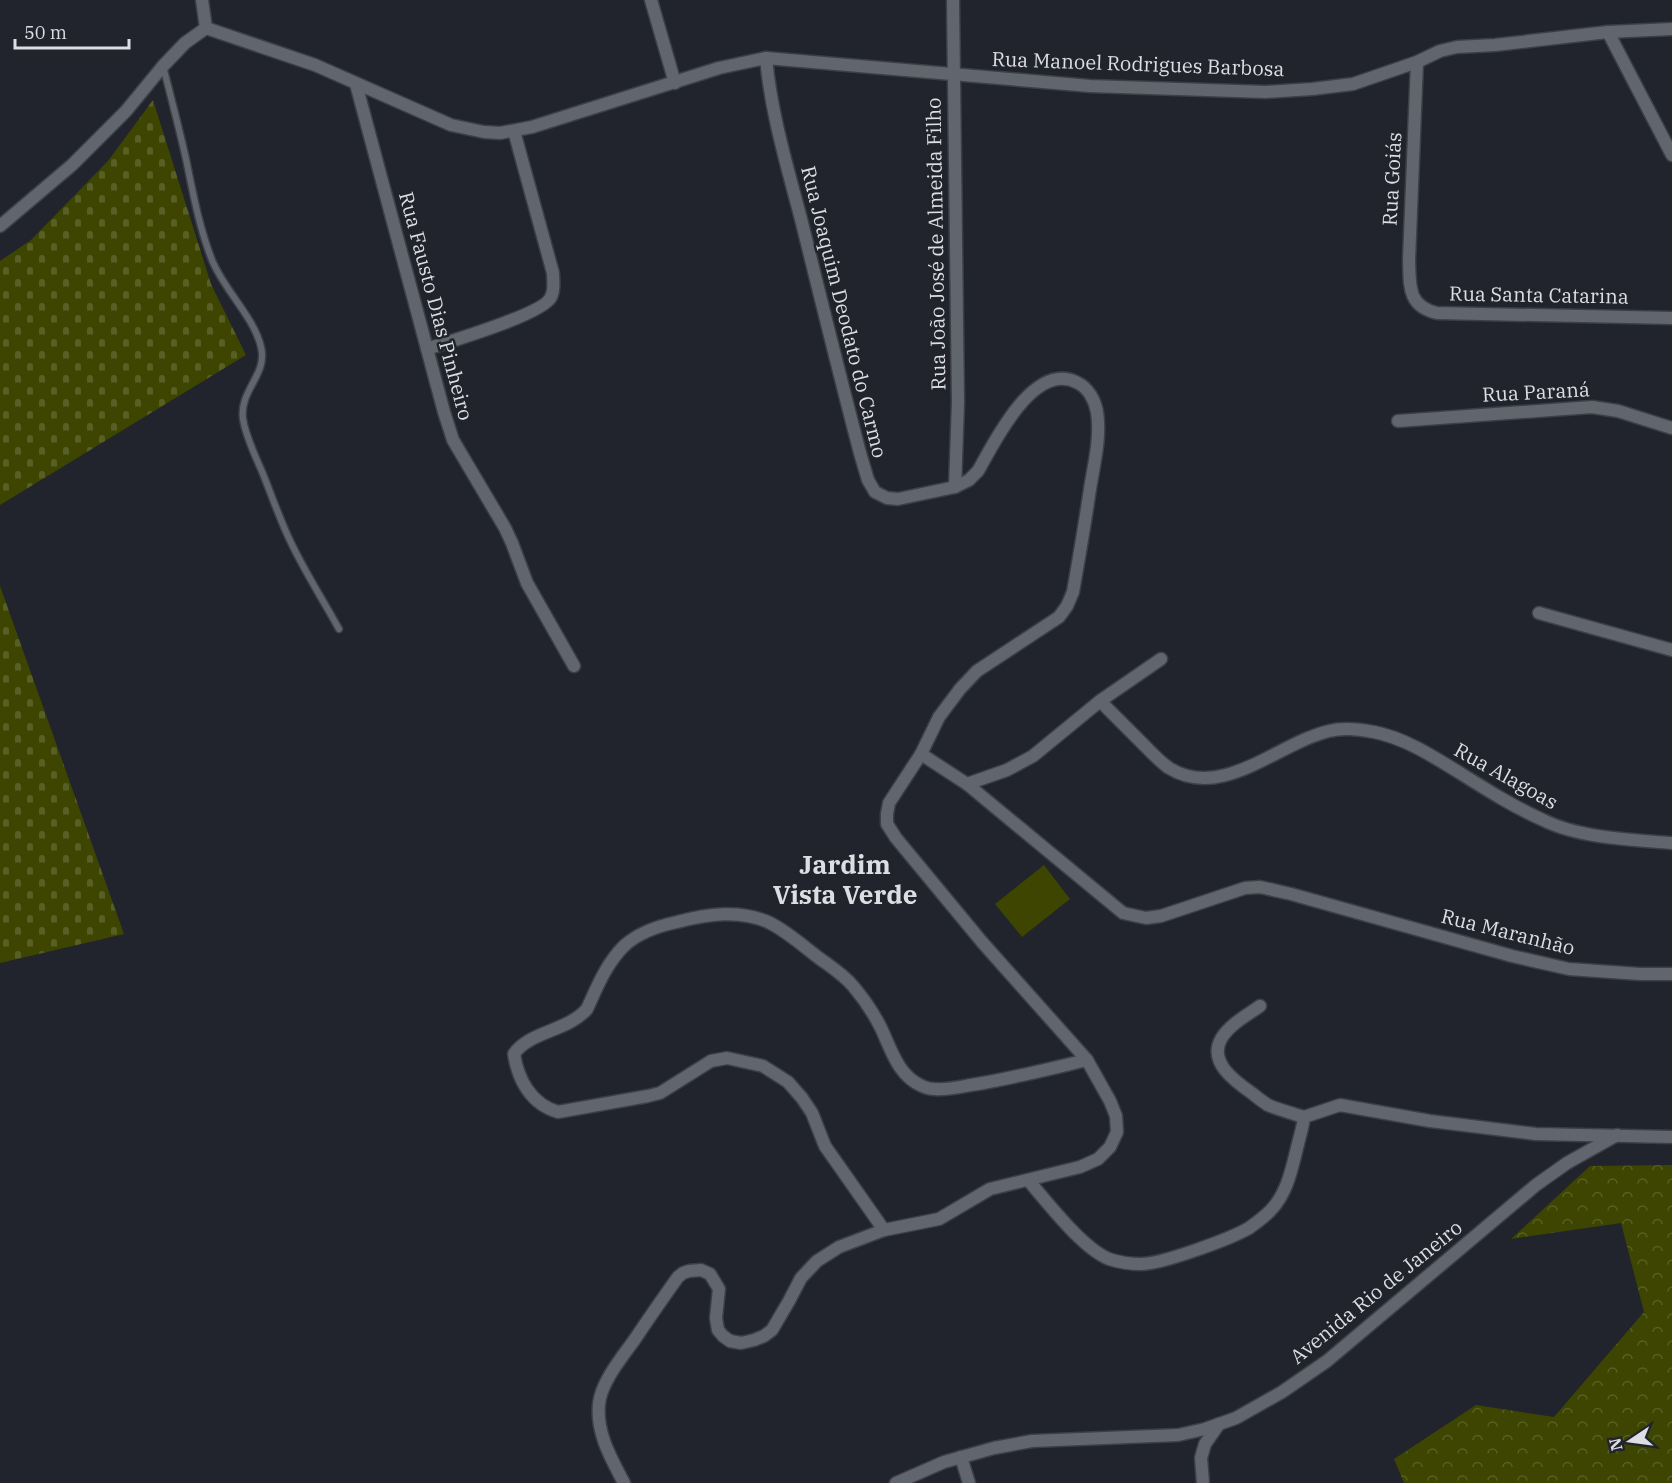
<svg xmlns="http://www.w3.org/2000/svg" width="1672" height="1483" viewBox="0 0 1672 1483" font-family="'IBM Plex Serif',serif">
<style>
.forest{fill:url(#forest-crowns)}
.cemetery{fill:url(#cemetery-stones)}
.park{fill:#3d4500}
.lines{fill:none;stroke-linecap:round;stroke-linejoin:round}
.service-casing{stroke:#3c3f46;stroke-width:9}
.minor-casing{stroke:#3c3f46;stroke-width:15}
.service{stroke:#61656e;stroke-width:6}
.minor{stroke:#61656e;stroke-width:12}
.labels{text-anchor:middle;stroke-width:5;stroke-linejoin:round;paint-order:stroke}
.street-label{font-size:20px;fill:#dcdee3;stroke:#21242c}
.district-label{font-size:26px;font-weight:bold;fill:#dcdee3;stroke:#21242c}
</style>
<defs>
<pattern id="forest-crowns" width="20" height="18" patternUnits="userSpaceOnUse" patternTransform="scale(1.5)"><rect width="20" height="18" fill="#3d4500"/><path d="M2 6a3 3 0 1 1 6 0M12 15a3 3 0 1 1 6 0" fill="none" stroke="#585f25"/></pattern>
<pattern id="cemetery-stones" width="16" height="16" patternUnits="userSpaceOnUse" patternTransform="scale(1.5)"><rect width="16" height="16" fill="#3d4500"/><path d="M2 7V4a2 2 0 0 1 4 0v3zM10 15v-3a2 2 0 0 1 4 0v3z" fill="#585f25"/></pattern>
</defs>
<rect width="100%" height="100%" fill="#21242c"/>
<polygon class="forest" points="1672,1165 1672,1483 1404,1483 1394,1459 1476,1405 1554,1417 1644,1312 1621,1223 1511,1239 1590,1166"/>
<g class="cemetery">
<polygon points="153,100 211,284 246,355 0,505 0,261 31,240 108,161"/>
<polygon points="0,586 124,934 0,963"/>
</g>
<polygon class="park" points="1044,865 1070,899 1022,937 995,904"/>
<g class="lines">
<defs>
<path id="service" d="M163 66C171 97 179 128 186 159 193 193 199 227 212 260 224 290 254 317 261 347 268 375 239 390 243 419 246 438 256 457 263 474 271 494 278 514 287 534 301 566 322 598 339 629"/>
<g id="minor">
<polyline points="651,0 675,83"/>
<polyline points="953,0 958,403 955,487"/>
<polyline points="206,28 315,65 451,125 484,132 500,133 532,127 719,68 766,58 1090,86 1266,92 1312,89 1353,84 1417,62 1440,51 1457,47 1495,45 1608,32 1672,29"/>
<polyline points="1608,32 1672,155"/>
<path d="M1417 62 1409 260C1410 285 1407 306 1437 313L1672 318"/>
<polyline points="356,84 444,412 453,440 505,528 512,543 527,583 574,666"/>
<polyline points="0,226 72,165 126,111 163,66 185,43 206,28 202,0"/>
<path d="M427 349C448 342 544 314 551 297 555 289 553 281 553 273L514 131"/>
<polyline points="1398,421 1592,407 1618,411 1672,428"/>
<polyline points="1539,613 1672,650"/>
<path d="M1100 701C1114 715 1128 729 1142 743 1150 751 1159 761 1169 768 1222 801 1278 743 1329 731 1344 727 1359 729 1374 732 1405 738 1434 757 1460 773 1487 790 1514 807 1543 820 1579 838 1632 840 1672 843"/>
<polyline points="921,754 967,784 1123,913 1146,918 1161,916 1245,888 1260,887 1291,894 1512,956 1569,969 1640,974 1672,974"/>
<polyline points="967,784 1007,770 1033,756 1100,701 1161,659"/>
<path d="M1260 1006C1247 1015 1229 1025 1221 1039 1208 1063 1236 1082 1253 1094 1258 1098 1263 1102 1268 1105 1279 1110 1292 1113 1304 1117"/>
<path d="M1028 1180C1048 1203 1082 1248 1109 1259 1118 1262 1131 1264 1141 1264 1162 1264 1230 1239 1249 1228 1256 1223 1264 1217 1270 1211 1288 1193 1292 1167 1298 1144 1300 1135 1303 1127 1304 1117L1340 1105 1430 1121 1536 1134 1672 1137"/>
<path d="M884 1230 825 1146 812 1113 802 1098 788 1082 763 1066 727 1058 711 1061 660 1093 648 1096 558 1112C531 1104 518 1080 514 1054 528 1032 568 1031 587 1009 597 987 606 964 624 946 638 933 658 926 677 922 707 914 741 909 770 923 786 931 801 944 815 955 828 965 843 974 853 986 864 999 874 1014 881 1028 891 1049 898 1076 922 1086 926 1088 931 1089 935 1089 947 1090 960 1087 971 1085 1010 1079 1049 1069 1087 1060"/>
<polyline points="961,1457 969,1483"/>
<path d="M624 1483C611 1458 596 1433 599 1404 601 1382 623 1356 635 1339 649 1318 663 1298 678 1277L683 1273 689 1271 701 1270 710 1274 719 1289 716 1318 718 1330 723 1336 730 1341 741 1343 754 1340 764 1336 772 1330 789 1301 801 1278 817 1261 839 1247 884 1230 939 1219 990 1189 1080 1167 1098 1159 1110 1147 1117 1132 1116 1116 1110 1101 1087 1060 982 942 896 838 887 824V814L889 803 921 754 939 717 960 689 977 671 1059 617 1067 606 1073 592C1079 558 1085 523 1090 489 1094 464 1101 437 1097 412 1095 400 1088 388 1078 383 1034 359 994 443 978 471L969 480 955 487 898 499 887 498 875 492 868 480 860 453C840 377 821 300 802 223 788 169 771 114 766 58"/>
<polyline points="896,1483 944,1462 994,1448 1032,1441 1178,1435 1205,1429 1236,1418 1282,1392 1327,1361 1536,1185 1567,1163 1617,1135"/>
<polyline points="1203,1483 1201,1458 1205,1444 1219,1424"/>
</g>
</defs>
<use href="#service" class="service-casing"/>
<use href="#minor" class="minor-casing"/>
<use href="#service" class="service"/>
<use href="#minor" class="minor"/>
</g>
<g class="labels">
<g class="street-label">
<text transform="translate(1138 64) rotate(2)" y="7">Rua Manoel Rodrigues Barbosa</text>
<text transform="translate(1392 179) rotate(-87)" y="7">Rua Goiás</text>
<text transform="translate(936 244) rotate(-91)" y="7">Rua João José de Almeida Filho</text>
<text transform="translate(1539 295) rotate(1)" y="7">Rua Santa Catarina</text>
<text transform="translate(436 306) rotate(75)" y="7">Rua Fausto Dias Pinheiro</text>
<text transform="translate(844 312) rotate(76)" y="7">Rua Joaquim Deodato do Carmo</text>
<text transform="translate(1536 392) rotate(-3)" y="7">Rua Paraná</text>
<text transform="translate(1506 776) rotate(29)" y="7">Rua Alagoas</text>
<text transform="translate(1508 932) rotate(14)" y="7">Rua Maranhão</text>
<text transform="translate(1376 1292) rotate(-39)" y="7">Avenida Rio de Janeiro</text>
</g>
<g class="district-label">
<text x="845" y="874">Jardim<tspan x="845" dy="30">Vista Verde</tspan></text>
</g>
</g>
<g transform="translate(1630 1441) rotate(257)" stroke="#21242c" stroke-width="4.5" paint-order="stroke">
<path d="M0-4.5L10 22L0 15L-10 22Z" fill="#dcdee3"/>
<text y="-9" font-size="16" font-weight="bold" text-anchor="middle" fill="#dcdee3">N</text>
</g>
<path d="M15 39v9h114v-9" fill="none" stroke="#dcdee3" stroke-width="3"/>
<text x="24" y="39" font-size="18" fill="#dcdee3" stroke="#21242c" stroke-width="4.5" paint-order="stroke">50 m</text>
</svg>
